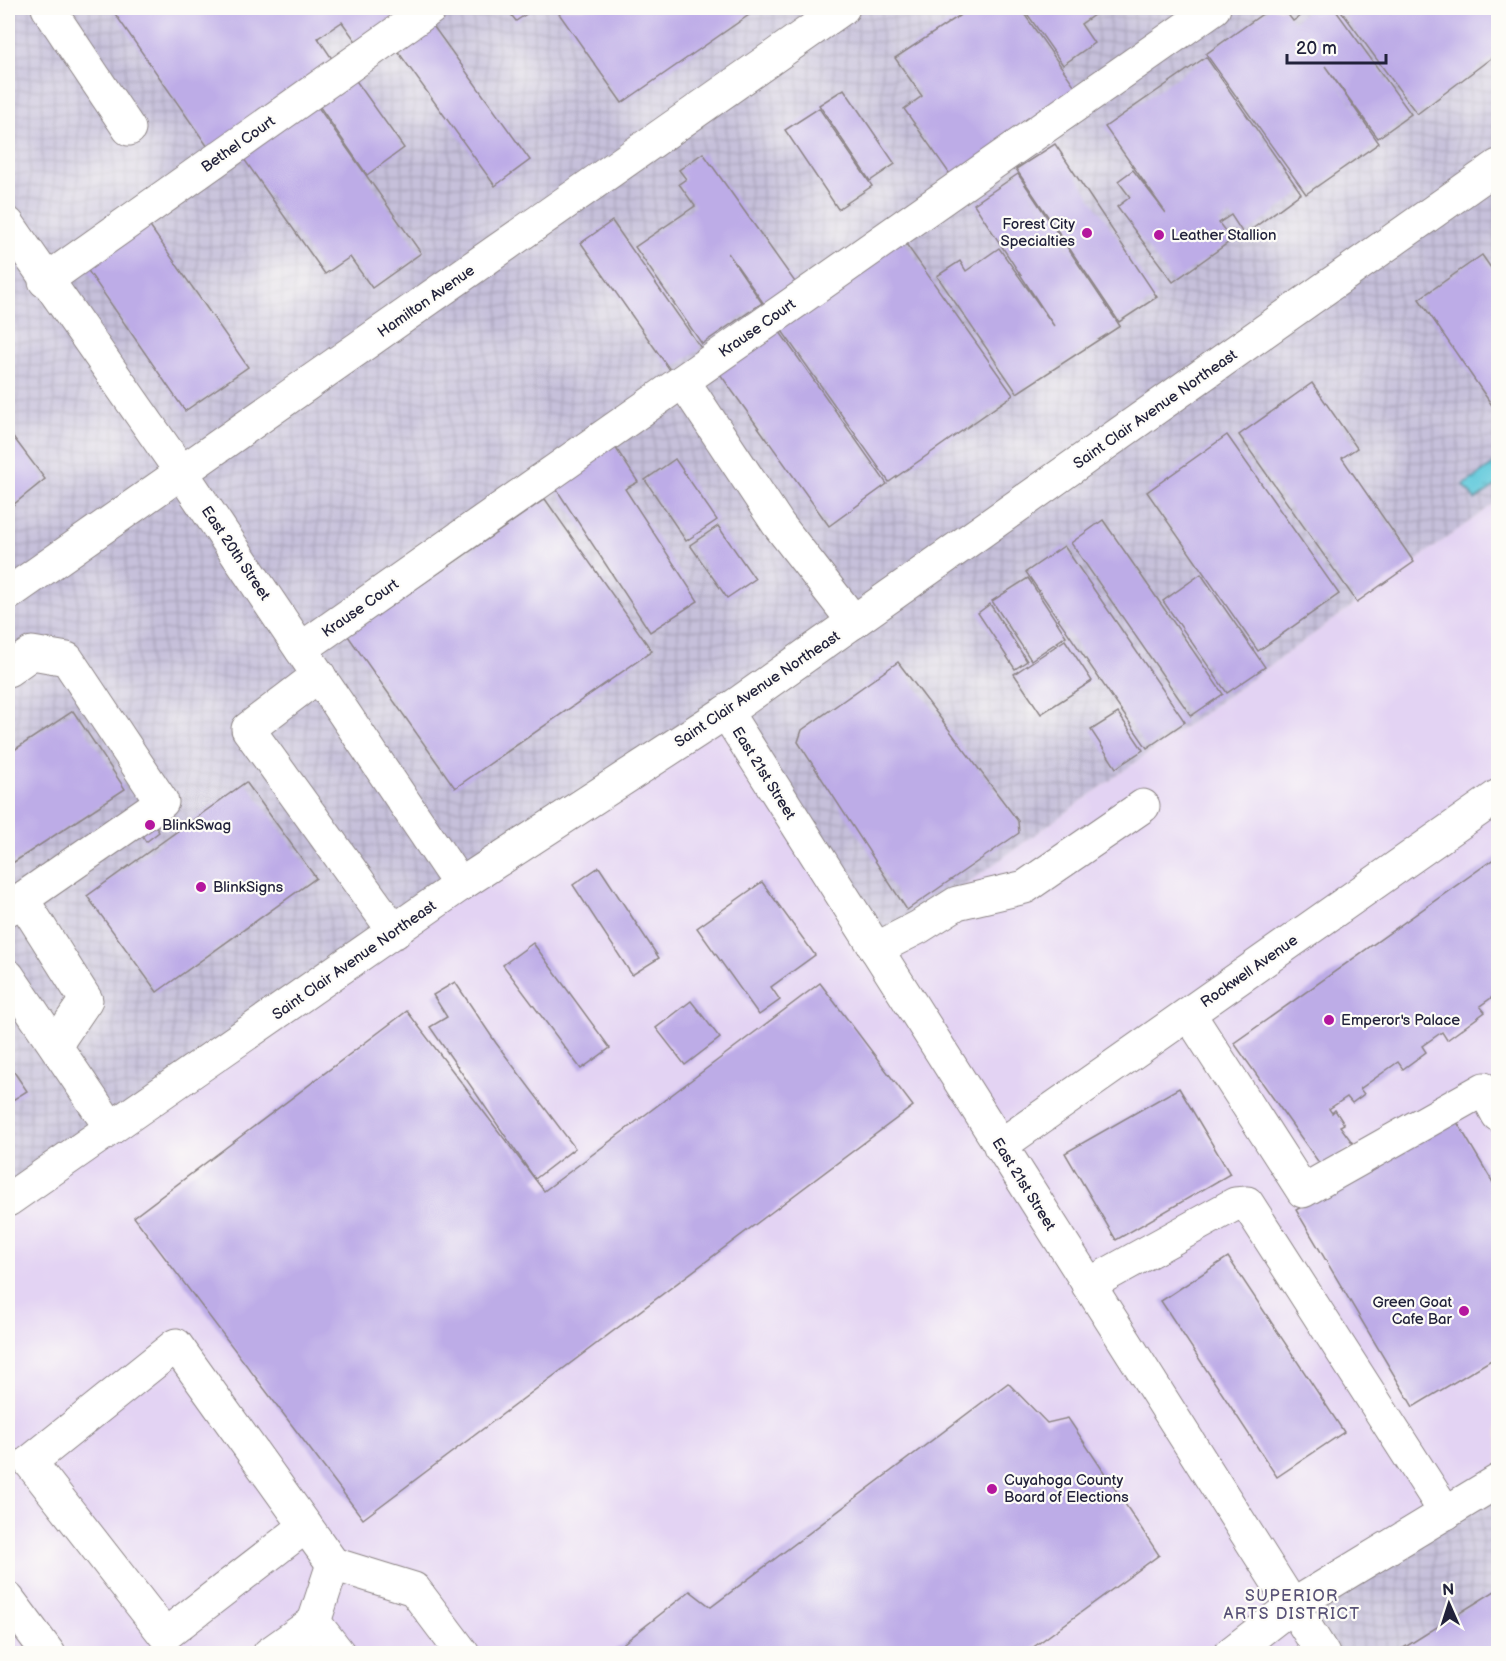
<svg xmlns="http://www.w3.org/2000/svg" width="1506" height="1661" viewBox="0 0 1506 1661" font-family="'Balsamiq Sans',sans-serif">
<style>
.built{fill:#e3d3f3}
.industrial{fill:url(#industrial-grid)}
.water{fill:url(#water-ripples);stroke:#41768b;stroke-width:1.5}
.building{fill:#bdace7}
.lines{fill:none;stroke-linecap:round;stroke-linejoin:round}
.minor-casing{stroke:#8c8485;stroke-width:35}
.major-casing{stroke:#8c8485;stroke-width:35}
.minor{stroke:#fff;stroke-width:33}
.major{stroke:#fff;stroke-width:33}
.poi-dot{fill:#b5179e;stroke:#fdfcf7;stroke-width:2}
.labels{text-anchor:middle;stroke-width:4.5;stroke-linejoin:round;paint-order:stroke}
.street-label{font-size:15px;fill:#22223b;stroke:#fdfcf7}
.poi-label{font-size:15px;fill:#22223b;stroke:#fdfcf7;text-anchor:start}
.neighbourhood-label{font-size:16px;letter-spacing:1.5px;fill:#585277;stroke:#fdfcf7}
</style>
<defs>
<pattern id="industrial-grid" width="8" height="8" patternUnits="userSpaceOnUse" patternTransform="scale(1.5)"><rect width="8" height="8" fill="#c6c0da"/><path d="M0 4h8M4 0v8" fill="none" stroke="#aaa5bc"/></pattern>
<pattern id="water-ripples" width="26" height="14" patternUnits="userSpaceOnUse" patternTransform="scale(1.5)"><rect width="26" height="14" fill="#60c9db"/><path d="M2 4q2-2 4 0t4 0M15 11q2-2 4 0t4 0" fill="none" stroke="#53acbd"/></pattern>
</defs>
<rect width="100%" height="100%" fill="#fdfcf7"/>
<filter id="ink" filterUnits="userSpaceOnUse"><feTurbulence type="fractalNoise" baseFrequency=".0167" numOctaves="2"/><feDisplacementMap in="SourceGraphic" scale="12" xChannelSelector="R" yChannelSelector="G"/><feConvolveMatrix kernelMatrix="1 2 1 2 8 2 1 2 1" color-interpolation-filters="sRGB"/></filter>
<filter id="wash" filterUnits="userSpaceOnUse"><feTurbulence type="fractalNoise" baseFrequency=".008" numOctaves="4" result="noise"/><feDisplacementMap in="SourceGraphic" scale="24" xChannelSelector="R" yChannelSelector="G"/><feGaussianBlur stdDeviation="1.35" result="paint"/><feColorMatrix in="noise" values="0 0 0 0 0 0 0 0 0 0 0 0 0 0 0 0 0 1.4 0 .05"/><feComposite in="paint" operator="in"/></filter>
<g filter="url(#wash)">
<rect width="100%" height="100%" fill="#f5e7cf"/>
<polygon class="built" points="1498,501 1498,1481 1323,1653 8,1653 8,1200 726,712 876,949"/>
<g class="industrial">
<polygon points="8,8 1498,8 1498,501 876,949 726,713 8,1200"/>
<polygon points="1498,1481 1498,1653 1323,1653 1291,1606"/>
</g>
<polygon class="water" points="1498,461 1498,484 1475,500 1464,485"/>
<g id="blocks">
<g class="building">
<polygon points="111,8 409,8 357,43 342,22 318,38 335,63 210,150"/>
<polygon points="506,8 535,8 516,21"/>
<polygon points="555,8 759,8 622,103"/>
<polygon points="971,8 1020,8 1079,92 954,180 904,109 922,96 895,58"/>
<polygon points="1023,8 1104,8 1081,24 1094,43 1063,65"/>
<polygon points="1271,8 1283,8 1293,21 1312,8 1334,8 1411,114 1378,138 1325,66 1379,143 1306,194 1206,54"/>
<polygon points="1339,8 1498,8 1498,53 1417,114"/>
<polygon points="426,16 530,160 495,186 391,42"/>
<polygon points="1206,57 1301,193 1244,235 1231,215 1219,223 1232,240 1173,282 1117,207 1130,197 1118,181 1133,170 1166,213 1105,127"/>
<polygon points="352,75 404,148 367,175 315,100"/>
<polygon points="844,89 895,164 870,181 819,105"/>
<polygon points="313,100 421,253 372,288 350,257 325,274 239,152"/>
<polygon points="819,108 872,186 838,209 785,130"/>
<polygon points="1055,144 1157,297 1119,322 1016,169"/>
<polygon points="703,153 795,282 764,304 728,253 762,303 702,344 635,247 695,206 679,184 686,179 679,170"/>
<polygon points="1018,174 1120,326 1017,393 937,276 960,261 966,271 999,248 1054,326 974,204"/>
<polygon points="144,218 248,367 185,411 82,262"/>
<polygon points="612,221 701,348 670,370 581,243"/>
<polygon points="899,234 1013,395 889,482 775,321"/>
<polygon points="1482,255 1498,278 1498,414 1419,299"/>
<polygon points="775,325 887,484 829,526 715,367"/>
<polygon points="1312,383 1357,448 1342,458 1414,562 1357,602 1239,435"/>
<polygon points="8,430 45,479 8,509"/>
<polygon points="1227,435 1339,594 1258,651 1147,492"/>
<polygon points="612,442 638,482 625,489 698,601 650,632 553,484"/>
<polygon points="675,459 717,520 686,541 645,480"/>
<polygon points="545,499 652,651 455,788 348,636"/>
<polygon points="1103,520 1223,694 1191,716 1071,543"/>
<polygon points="718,526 755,579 727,598 690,545"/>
<polygon points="1064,546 1185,722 1147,748 1026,572"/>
<polygon points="1201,574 1265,667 1227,693 1163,601"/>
<polygon points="1028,578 1066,636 1031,660 992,601"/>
<polygon points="990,604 1027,661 1015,669 978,613"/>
<polygon points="1065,640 1092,681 1041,714 1014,674"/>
<polygon points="898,662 1018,821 1019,833 907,910 798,742 802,730"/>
<polygon points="73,711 125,789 8,866 8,754"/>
<polygon points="1118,713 1143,750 1116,768 1091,730"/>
<polygon points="246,782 316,878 157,992 87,896"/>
<polygon points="152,820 159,832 146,842 139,831"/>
<polygon points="1498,856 1498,993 1480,1006 1485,1012 1447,1040 1442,1032 1422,1046 1426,1052 1403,1069 1398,1062 1360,1089 1364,1094 1352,1103 1347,1097 1329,1109 1332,1113 1335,1110 1344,1124 1340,1126 1354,1145 1322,1167 1234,1043"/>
<polygon points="599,867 659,958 632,975 573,885"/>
<polygon points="762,882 815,955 771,987 780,1000 759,1015 697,928"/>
<polygon points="533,943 610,1048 581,1069 503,965"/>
<polygon points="455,982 496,1043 575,1148 535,1179 430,1027 447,1017 433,995"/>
<polygon points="820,983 913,1106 363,1519 134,1217 407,1011 544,1191"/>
<polygon points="691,1001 720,1038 685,1065 656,1028"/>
<polygon points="8,1063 27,1091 8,1103"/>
<polygon points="1179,1088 1230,1174 1116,1240 1065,1153"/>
<polygon points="1454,1117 1498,1191 1498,1356 1413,1407 1296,1210"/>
<polygon points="1228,1257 1344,1432 1277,1477 1161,1301"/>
<polygon points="1008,1383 1047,1423 1068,1418 1159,1555 1024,1654 610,1654 690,1591 711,1607"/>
<polygon points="1498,1589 1498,1654 1394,1654 1453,1617"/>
</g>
</g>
</g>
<g filter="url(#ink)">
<use href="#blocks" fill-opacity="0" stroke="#8c8485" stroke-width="1.5"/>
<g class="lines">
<defs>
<g id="minor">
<polyline points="48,8 129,129"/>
<polyline points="8,224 182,473 460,885"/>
<polyline points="45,281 431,8"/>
<polyline points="683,381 778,524 854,622"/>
<polyline points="8,594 843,8"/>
<polyline points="301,649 1214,8"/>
<polyline points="8,670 32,653 67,659 162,802 22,899"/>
<polyline points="319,675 248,729 395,932"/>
<polyline points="726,712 1323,1654"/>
<polyline points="8,909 22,899 86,1000 56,1044"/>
<polyline points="876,949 919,927 957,903 1025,887 1143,806"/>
<polyline points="8,976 111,1128"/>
<polyline points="1189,1014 1303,1191 1484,1089 1498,1115"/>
<polyline points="1000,1146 1498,796"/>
<polyline points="1088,1285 1235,1204 1247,1203 1446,1513"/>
<polyline points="306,1526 165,1635 30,1462 176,1345 333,1564 414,1589 463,1654"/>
<polyline points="314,1622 333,1564"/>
<polyline points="269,1654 314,1622 339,1654"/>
</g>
<g id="major">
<polyline points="8,1200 460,885 726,712 1498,166"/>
<polyline points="8,1599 49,1654"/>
<polyline points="1230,1654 1292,1606 1498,1481"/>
</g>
</defs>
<use href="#minor" class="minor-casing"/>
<use href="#major" class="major-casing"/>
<use href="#minor" class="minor"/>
<use href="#major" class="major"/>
</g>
</g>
<g class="poi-dot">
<circle cx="1087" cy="233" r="6"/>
<circle cx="1159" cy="235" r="6"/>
<circle cx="150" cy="825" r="6"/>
<circle cx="201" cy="887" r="6"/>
<circle cx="1329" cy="1020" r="6"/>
<circle cx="1464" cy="1311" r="6"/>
<circle cx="992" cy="1489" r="6"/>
</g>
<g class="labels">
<g class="street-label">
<text transform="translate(238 144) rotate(-35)" y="5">Bethel Court</text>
<text transform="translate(426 301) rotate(-35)" y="5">Hamilton Avenue</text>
<text transform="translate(757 328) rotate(-35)" y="5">Krause Court</text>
<text transform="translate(1155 409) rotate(-35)" y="5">Saint Clair Avenue Northeast</text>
<text transform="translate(236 553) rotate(56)" y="5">East 20th Street</text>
<text transform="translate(360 608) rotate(-35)" y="5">Krause Court</text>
<text transform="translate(757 689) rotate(-34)" y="5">Saint Clair Avenue Northeast</text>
<text transform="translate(764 773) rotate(58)" y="5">East 21st Street</text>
<text transform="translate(354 960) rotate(-35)" y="5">Saint Clair Avenue Northeast</text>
<text transform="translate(1249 971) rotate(-35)" y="5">Rockwell Avenue</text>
<text transform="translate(1024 1184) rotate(58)" y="5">East 21st Street</text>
</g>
<g class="poi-label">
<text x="1075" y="229" text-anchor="end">Forest City<tspan x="1075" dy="17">Specialties</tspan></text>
<text x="1171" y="240">Leather Stallion</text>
<text x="162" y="830">BlinkSwag</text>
<text x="213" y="892">BlinkSigns</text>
<text x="1341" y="1025">Emperor's Palace</text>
<text x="1452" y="1307" text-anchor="end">Green Goat<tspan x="1452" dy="17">Cafe Bar</tspan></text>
<text x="1004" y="1485">Cuyahoga County<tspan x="1004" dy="17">Board of Elections</tspan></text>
</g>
<g class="neighbourhood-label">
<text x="1292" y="1601">SUPERIOR<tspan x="1292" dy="18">ARTS DISTRICT</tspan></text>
</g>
</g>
<rect width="1506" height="1661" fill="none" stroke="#fdfcf7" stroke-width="30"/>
<g transform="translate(1449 1604) rotate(357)" stroke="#fdfcf7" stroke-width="4.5" paint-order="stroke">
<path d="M0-4.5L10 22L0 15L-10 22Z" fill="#22223b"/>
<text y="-9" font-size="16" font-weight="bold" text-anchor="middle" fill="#22223b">N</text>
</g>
<path d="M1287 54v9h99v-9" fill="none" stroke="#22223b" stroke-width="3"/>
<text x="1296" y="54" font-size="18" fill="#22223b" stroke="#fdfcf7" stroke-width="4.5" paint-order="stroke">20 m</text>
</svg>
